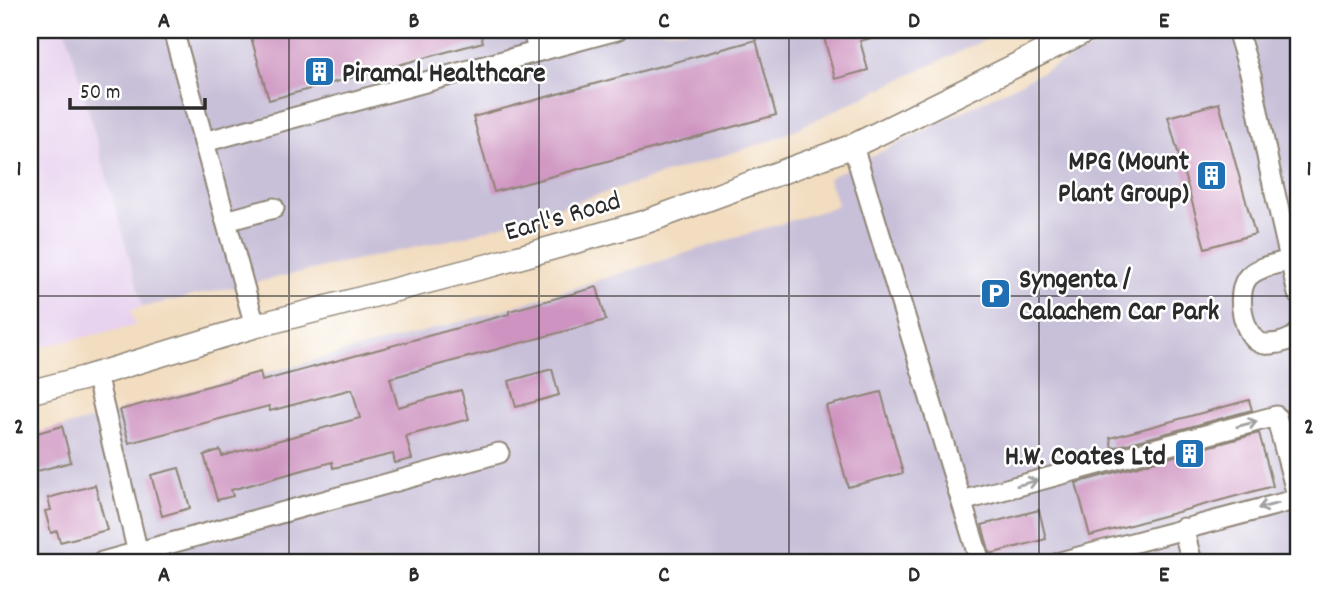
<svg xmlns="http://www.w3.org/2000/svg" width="1328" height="592" viewBox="0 0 1328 592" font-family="Dekko,sans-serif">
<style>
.built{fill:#e7d2ef}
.industrial{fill:#c8bfd8}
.building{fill:#ce93c0}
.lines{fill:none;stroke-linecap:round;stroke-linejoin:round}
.minor-casing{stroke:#8e8476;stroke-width:23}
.major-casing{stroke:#8e8476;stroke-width:26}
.minor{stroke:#fff;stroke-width:19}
.major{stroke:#fff;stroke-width:23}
.oneway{stroke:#a0a0a0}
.grid{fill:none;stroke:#2b2b2b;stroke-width:2;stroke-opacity:0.55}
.labels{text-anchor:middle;stroke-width:5;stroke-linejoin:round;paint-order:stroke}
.poi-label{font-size:28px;font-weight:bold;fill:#2b2b2b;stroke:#fff;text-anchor:start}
.street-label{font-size:28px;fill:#2b2b2b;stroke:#fff}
.neatline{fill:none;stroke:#2b2b2b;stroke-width:2.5}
.grid-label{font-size:23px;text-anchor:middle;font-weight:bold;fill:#2b2b2b}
</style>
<rect width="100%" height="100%" fill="#fff"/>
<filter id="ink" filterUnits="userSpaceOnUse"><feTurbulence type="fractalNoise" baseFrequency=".0143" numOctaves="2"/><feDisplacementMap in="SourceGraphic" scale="14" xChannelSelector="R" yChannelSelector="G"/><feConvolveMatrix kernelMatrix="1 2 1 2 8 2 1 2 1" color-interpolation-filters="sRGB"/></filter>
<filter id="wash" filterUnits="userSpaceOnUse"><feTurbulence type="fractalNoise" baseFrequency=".00686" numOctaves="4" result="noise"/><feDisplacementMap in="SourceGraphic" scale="28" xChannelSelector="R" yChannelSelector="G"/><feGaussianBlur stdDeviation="1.57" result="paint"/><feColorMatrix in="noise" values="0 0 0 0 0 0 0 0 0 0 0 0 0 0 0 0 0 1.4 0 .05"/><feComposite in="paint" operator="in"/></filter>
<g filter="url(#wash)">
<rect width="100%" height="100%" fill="#f2ddc0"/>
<polygon class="built" points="30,30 66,30 143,307 131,310 135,326 30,349"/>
<g class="industrial">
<polygon points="66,30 1005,30 773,140 467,236 143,307"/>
<polygon points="1127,30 1298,30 1298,562 30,562 30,436 486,315 838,206 828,178"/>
</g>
<g id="blocks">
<g class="building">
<polygon points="249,30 480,30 483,42 269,100"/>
<polygon points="822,30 885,30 886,34 860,41 868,70 835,79"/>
<polygon points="756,40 776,115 494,192 473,117"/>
<polygon points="1219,103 1255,234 1205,248 1168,117"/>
<polygon points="597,287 606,320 390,378 398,407 461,390 469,419 406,436 412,459 395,463 393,454 333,468 332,462 231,490 233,496 217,500 204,455 220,450 222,456 360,418 352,389 270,411 269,406 129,443 120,410 260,372 262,381 509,314 509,311"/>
<polygon points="552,369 559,395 516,407 509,381"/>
<polygon points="881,392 903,473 848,487 826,406"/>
<polygon points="1249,400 1252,410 1112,448 1110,438"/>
<polygon points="62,426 71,462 30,473 30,435"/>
<polygon points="1259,433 1273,486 1090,536 1076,483"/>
<polygon points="179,468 190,508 162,516 151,475"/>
<polygon points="95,485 107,530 60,542 57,531 51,533 45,511 51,510 48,498"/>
<polygon points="1039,510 1046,539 990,554 982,525"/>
</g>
</g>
</g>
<g filter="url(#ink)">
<use href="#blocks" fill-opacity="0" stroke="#8e8476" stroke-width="2"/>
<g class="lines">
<defs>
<g id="minor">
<polyline points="173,30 255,326"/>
<polyline points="533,30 538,51"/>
<polyline points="1237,30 1251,76 1270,171 1298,294"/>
<polyline points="204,142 617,30"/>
<polyline points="853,146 980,562"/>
<polyline points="226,221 274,208"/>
<path d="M1290 260C1277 264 1260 266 1249 276 1235 290 1242 331 1257 341 1264 346 1271 344 1279 343 1286 341 1293 339 1298 333"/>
<polyline points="96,374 140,562"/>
<polyline points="962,501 1276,416 1298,499 1060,562"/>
<polyline points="1183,528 1192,562"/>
<polyline points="102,562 499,453"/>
</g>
<polyline id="major" points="30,392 84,378 255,326 491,265 645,222 853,146 1087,30"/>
</defs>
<use href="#minor" class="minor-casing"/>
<use href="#major" class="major-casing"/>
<use href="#minor" class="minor"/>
<use href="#major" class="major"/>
</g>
<defs><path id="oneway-shaft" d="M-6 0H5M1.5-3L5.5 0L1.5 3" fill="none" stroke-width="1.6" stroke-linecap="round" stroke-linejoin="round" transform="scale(1.75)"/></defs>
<g class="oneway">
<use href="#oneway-shaft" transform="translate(1247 424) rotate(-15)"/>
<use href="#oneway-shaft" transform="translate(1027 483) rotate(-15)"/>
<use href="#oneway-shaft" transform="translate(1268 506) rotate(166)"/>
</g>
</g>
<path class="grid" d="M289 30V562M539 30V562M789 30V562M1039 30V562M30 296H1298"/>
<defs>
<symbol id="building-square" viewBox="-11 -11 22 22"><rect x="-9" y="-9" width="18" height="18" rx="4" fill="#1f6fb2" stroke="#fff"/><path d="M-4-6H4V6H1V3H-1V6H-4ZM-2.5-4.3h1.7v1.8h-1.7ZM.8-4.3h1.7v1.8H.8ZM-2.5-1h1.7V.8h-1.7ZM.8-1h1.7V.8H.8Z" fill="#fff"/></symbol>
<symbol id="parking-square" viewBox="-11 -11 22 22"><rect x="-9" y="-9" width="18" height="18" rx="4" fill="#1f6fb2" stroke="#fff"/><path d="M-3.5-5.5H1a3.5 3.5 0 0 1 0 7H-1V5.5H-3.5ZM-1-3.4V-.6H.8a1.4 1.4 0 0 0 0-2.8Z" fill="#fff"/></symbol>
</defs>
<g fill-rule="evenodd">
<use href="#building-square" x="302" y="54" width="35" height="35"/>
<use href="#building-square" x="1194" y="158" width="35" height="35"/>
<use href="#parking-square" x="978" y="276" width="35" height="35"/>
<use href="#building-square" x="1172" y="436" width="35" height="35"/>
</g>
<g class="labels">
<g class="poi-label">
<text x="342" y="81">Piramal Healthcare</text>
<text x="1189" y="169" text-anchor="end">MPG (Mount<tspan x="1189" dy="32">Plant Group)</tspan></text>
<text x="1019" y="287">Syngenta /<tspan x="1019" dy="32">Calachem Car Park</tspan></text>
<text x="1166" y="464" text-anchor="end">H.W. Coates Ltd</text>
</g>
<g class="street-label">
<text transform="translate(562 214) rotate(-16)" y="10">Earl's Road</text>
</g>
</g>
<rect width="1328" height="592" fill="none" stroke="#fff" stroke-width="77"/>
<path d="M70 98v10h135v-10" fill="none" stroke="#2b2b2b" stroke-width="3.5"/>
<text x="80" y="98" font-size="21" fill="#2b2b2b" stroke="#ffffff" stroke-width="5" paint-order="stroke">50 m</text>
<rect x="38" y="38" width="1252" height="516" class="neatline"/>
<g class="grid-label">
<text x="164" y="27">A</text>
<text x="414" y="27">B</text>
<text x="664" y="27">C</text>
<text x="914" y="27">D</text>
<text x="1164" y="27">E</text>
<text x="19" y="175">1</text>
<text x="1309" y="175">1</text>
<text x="19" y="433">2</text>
<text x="1309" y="433">2</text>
<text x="164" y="581">A</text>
<text x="414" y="581">B</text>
<text x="664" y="581">C</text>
<text x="914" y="581">D</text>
<text x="1164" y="581">E</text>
</g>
</svg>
